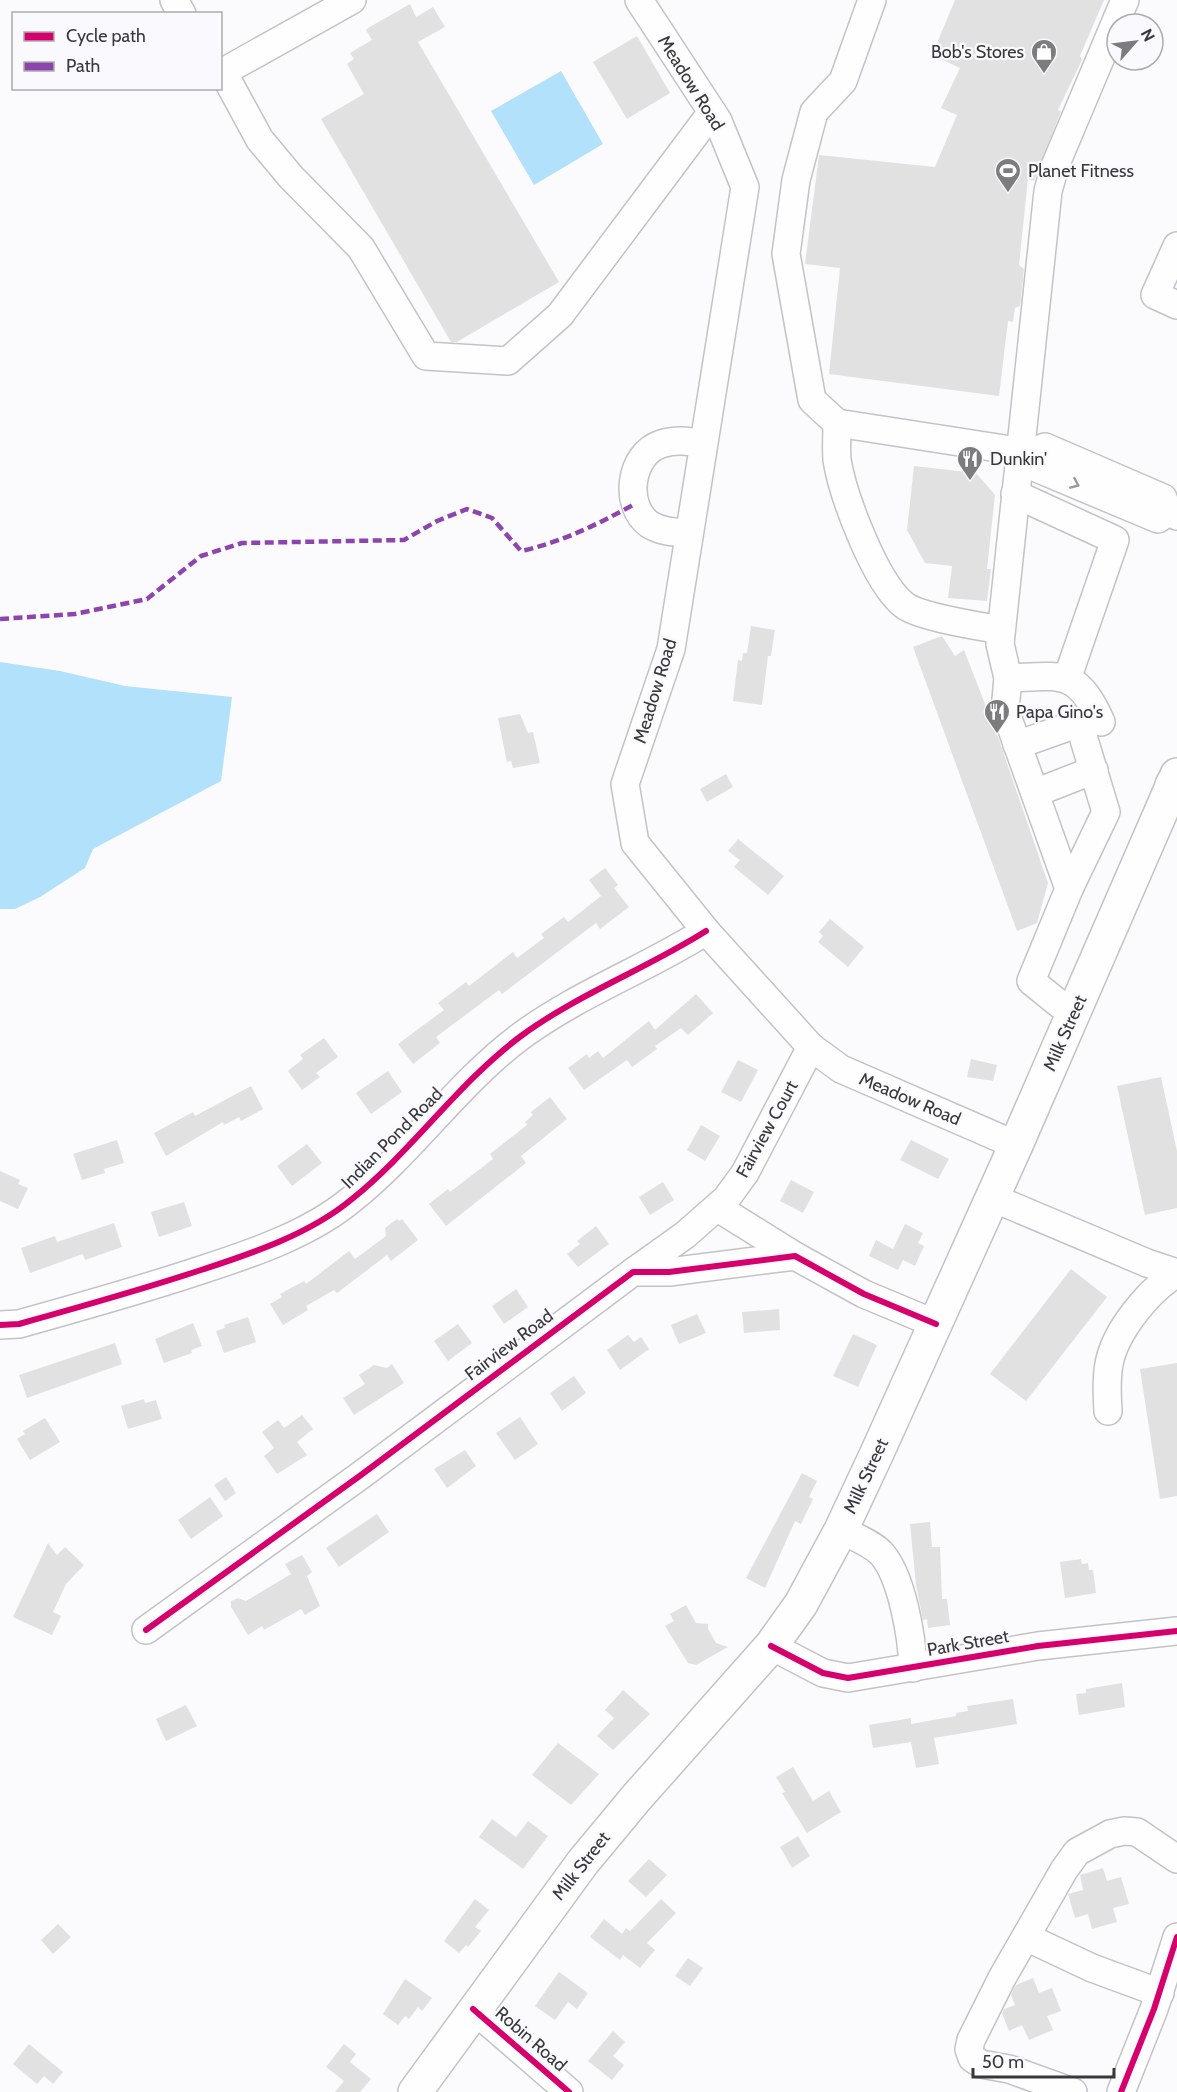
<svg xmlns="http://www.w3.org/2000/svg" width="1177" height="2092" viewBox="0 0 1177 2092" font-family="Cabin,sans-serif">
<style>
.water{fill:#b2e1fc}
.building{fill:#e2e1e1}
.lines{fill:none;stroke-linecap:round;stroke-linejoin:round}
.minor-casing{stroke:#c3c3c5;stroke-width:30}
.major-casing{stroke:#c3c3c5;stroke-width:36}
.highway-casing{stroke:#c3c3c5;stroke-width:36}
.minor{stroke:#fefeff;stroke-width:27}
.major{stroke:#fefeff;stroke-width:33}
.highway{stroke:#fefeff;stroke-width:33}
.quiet{stroke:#8e44ad;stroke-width:4.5;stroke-dasharray:9 4.5;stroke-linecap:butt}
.cycleway-casing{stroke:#fafafe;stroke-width:10}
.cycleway{stroke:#d6006c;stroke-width:6}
.oneway{stroke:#9b9a9c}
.labels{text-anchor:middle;stroke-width:4.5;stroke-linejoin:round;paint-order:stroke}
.poi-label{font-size:18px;fill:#383739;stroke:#fafafe;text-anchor:start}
.street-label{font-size:18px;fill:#383739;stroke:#fafafe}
</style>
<rect width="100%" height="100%" fill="#fbfbfd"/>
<g class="water">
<polygon points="561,71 603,144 534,185 491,111"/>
<polygon points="0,662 60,671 125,686 232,697 221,781 93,849 85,868 40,897 15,909 0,909"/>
</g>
<g class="building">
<polygon points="955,0 1104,0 1080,56 1082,60 1058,110 1061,111 1034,181 1028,179 1019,265 1024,269 1020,306 1015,308 1013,322 1008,321 999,396 829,374 840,268 805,264 819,155 935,167 957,115 941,108 960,68 932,55"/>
<polygon points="410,4 416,17 433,7 445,27 418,42 559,282 457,342 451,342 321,119 364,94 347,64 354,59 350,53 372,40 366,30 368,28"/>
<polygon points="637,36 670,93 627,119 593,62"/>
<polygon points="914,466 976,473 995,495 987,569 991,569 987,601 948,598 952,566 925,563 907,530"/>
<polygon points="751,626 775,630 771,656 768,656 762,705 733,701 738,660 742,661 743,653 747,653"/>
<polygon points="942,636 955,656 964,650 999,740 1048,883 1037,923 1017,931 913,647"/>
<polygon points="520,714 528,733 533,732 540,763 513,768 511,761 507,762 498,718"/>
<polygon points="726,774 733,787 707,802 700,789"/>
<polygon points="738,839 784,876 768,895 734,867 740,860 728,851"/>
<polygon points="605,868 618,885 614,888 629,907 600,929 596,923 502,994 499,990 436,1037 440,1043 413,1064 398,1044 444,1010 438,1003 466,982 469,986 513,952 517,958 544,938 541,934 564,917 568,922 601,896 589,880"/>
<polygon points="830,919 864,947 848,967 818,942 823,936 819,932"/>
<polygon points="696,994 713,1013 688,1035 681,1028 655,1046 657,1049 632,1067 627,1060 584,1090 568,1068 587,1054 589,1058 598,1051 603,1058 649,1021 655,1030"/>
<polygon points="324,1038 338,1057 316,1073 320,1077 302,1090 288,1071 303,1059 300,1055"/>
<polygon points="971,1059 997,1065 993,1081 967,1077"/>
<polygon points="738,1060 758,1070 741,1102 721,1092"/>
<polygon points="388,1071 402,1092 371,1114 356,1093"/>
<polygon points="1161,1077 1177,1151 1177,1208 1145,1215 1117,1086"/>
<polygon points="251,1086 263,1109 241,1121 239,1117 224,1125 223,1122 166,1156 154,1133 193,1112 195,1116"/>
<polygon points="550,1097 567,1119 521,1156 526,1163 446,1226 429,1204 448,1189 450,1192 493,1159 490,1154 527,1125 525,1122 533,1115 531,1112"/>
<polygon points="701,1125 720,1136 705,1161 687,1150"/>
<polygon points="117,1140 124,1163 104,1169 105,1173 82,1180 73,1154"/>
<polygon points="911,1140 949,1159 938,1179 900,1160"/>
<polygon points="307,1144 322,1163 292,1186 277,1166"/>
<polygon points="0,1171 20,1180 18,1184 28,1188 18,1209 0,1201"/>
<polygon points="791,1180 814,1192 803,1213 780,1201"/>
<polygon points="663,1182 674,1200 650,1215 639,1197"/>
<polygon points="184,1202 192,1226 159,1237 151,1212"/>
<polygon points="397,1219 399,1221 402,1219 418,1240 391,1261 387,1255 337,1293 334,1290 306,1306 308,1310 283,1325 270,1304 282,1297 280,1294 304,1281 306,1284 349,1251 355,1259 386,1236 385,1228"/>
<polygon points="114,1223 122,1247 85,1260 83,1254 30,1273 21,1248 55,1236 57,1242"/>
<polygon points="905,1224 923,1233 918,1243 924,1246 915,1266 903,1260 898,1270 869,1256 876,1240 893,1249"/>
<polygon points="596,1226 609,1244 578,1267 567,1254 580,1244 577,1241"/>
<polygon points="1071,1269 1107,1297 1026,1401 990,1374"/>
<polygon points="516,1289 528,1307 504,1324 492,1306"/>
<polygon points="779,1309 780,1330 744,1333 742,1312"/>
<polygon points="697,1314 706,1333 679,1344 671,1325"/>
<polygon points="248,1317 256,1342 224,1353 216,1331 225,1328 224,1325"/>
<polygon points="193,1323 202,1346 191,1350 192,1353 164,1363 155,1339"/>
<polygon points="458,1324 472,1343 448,1361 434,1341"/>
<polygon points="853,1334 877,1345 858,1387 833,1376"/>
<polygon points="628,1335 634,1342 641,1337 649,1349 620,1370 607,1350"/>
<polygon points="115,1343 122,1364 27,1398 19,1375"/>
<polygon points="1177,1363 1177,1496 1160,1499 1140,1369"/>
<polygon points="392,1364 404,1383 354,1415 343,1398 365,1384 359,1375 374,1365 387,1368"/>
<polygon points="574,1376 586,1393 562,1411 550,1393"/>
<polygon points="144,1399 145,1403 156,1400 162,1419 128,1429 121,1406"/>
<polygon points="302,1415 313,1429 297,1442 307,1455 277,1474 264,1456 274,1448 262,1432 278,1420 284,1428"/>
<polygon points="520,1417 538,1444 515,1460 496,1433"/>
<polygon points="45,1418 60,1442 30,1460 17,1439 25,1434 23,1431"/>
<polygon points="465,1450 476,1466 447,1488 434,1469"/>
<polygon points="802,1473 817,1481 809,1497 813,1499 801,1524 795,1521 765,1588 746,1578"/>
<polygon points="226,1477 236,1493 225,1501 214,1485"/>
<polygon points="210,1497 223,1516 191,1539 178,1520"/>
<polygon points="377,1514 389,1532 339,1567 326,1548"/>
<polygon points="930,1522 932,1547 940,1547 942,1599 947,1599 950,1625 928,1628 927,1619 923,1620 916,1585 910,1524"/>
<polygon points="48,1543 57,1555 65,1547 84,1565 66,1584 53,1612 61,1616 52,1635 13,1617"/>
<polygon points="302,1555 312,1572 307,1576 320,1606 305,1615 301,1609 264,1630 262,1626 248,1635 231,1607 231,1601 238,1598 246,1601 291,1574 285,1564"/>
<polygon points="1081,1559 1082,1564 1088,1563 1089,1570 1093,1570 1096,1593 1065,1598 1060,1562"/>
<polygon points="686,1605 696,1623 708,1624 708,1629 716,1643 728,1647 696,1665 688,1663 665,1626 674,1621 670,1614"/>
<polygon points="1122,1683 1125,1707 1079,1715 1076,1694 1086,1693 1086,1689"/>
<polygon points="623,1690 650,1714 613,1750 597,1736 614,1718 605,1710"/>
<polygon points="1013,1699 1017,1724 934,1738 939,1764 916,1768 911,1742 873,1748 869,1725 911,1718 911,1724 956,1716 956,1713 968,1711 967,1706"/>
<polygon points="186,1705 197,1726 166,1741 156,1719"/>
<polygon points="558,1743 599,1774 571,1805 532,1775"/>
<polygon points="793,1767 813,1801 829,1791 841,1812 807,1833 782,1793 785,1792 776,1777"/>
<polygon points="492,1819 516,1837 528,1821 548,1836 523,1869 479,1837"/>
<polygon points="798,1836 810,1856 792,1868 780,1847"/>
<polygon points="649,1859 667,1875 646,1897 628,1881"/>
<polygon points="1103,1868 1107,1881 1121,1877 1129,1904 1113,1908 1117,1922 1092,1929 1088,1914 1075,1918 1068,1894 1083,1890 1080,1875"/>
<polygon points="475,1899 489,1910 475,1927 481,1931 468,1947 466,1945 459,1953 444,1941"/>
<polygon points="661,1899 676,1913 647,1943 655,1950 640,1968 623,1955 620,1960 590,1937 604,1919 622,1934 626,1928 630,1931"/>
<polygon points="58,1924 71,1937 53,1954 41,1940"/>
<polygon points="688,1958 703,1968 690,1986 675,1976"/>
<polygon points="559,1972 588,1993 577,2009 568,2002 555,2020 535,2006"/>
<polygon points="1033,1978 1039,1993 1052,1988 1061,2011 1047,2016 1053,2030 1029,2040 1022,2025 1009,2031 1002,2013 1004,2009 1015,2005 1011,1995 1016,1985"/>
<polygon points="405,1979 432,1998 422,2011 418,2007 409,2019 405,2016 398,2025 383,2014"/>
<polygon points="613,2031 625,2042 613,2056 624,2065 612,2080 588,2061"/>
<polygon points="29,2044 63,2072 53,2084 44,2076 37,2084 13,2064"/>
<polygon points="344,2044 356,2054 350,2062 371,2079 360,2092 335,2092 344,2081 326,2067"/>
</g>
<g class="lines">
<defs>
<g id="minor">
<polyline points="174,0 182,14"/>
<polyline points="352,0 223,72 260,140 291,177 361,248 426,356 508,361 560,315 712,112"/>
<polyline points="639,0 718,121 745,187 671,649 625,784 635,843 706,931 811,1047 841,1069 1016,1145"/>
<polyline points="872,0 843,81 814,112 796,180 786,254 812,400 837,423 1030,453 1045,447 1163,498 1168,512 1177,516"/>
<polyline points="1177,246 1155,295 1177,305"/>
<path d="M837 423C837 435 836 448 837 460 843 496 875 582 904 605 919 617 979 626 1001 630"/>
<polyline points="1030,453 1034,467 1158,519 1168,512"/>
<polyline points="1015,494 1115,540 1067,679"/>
<path d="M689 533C676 532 661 532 649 524 623 505 630 454 661 444 676 439 688 441 702 444"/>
<path d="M1008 678C1060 676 1077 668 1101 722"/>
<polyline points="1017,745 1079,723 1106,812 1069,889"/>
<polyline points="1035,793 1094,770"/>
<polyline points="1073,1015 1031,981 1069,889 1005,710 1008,678 1000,644 1048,191 1055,166 1125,0"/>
<polyline points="993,1198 1147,1263 1177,1273"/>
<polyline points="718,1208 795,1256"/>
<polyline points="633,1272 685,1235 726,1199 745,1173 811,1047"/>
<path d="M0 1325 19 1324C80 1307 141 1290 201 1270 253 1253 310 1234 352 1199 413 1150 458 1083 521 1036 578 994 646 969 706 931"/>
<path d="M1108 1411C1107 1396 1106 1380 1109 1364 1115 1331 1149 1290 1177 1273"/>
<path d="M841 1530C853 1536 871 1543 881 1553 902 1576 912 1637 913 1668"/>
<polyline points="146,1630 361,1475 633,1272 669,1272 795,1256 864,1294 936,1324"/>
<polyline points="771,1646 823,1673 848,1678 1038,1646 1177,1631"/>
<polyline points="1026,1937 1092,1968 1160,1993"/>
<polyline points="473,2009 569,2092"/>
<polyline points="1073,2092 1009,2069 981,2064 972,2058 969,2049 971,2040 1002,1978 1064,1870 1077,1852 1110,1834 1124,1831 1137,1832 1177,1859"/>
<polyline points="1121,2092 1154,2009 1177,1937"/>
</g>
<polyline id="major" points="415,2092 583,1862 637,1797 771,1646 801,1604 841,1530 877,1453 1016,1145 1177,775"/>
<polyline id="highway" points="1172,785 1177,783"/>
</defs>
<use href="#minor" class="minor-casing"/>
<use href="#major" class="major-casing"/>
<use href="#highway" class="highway-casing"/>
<use href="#minor" class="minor"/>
<use href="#major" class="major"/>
<use href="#highway" class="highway"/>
<path class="quiet" d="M0 619 75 614 147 599 201 556 242 543 404 540 437 521 467 509 492 518 521 551C562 542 596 525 633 505"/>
<defs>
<g id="cycleway">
<path d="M0 1325 19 1324C80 1307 141 1290 201 1270 253 1253 310 1234 352 1199 413 1150 458 1083 521 1036 578 994 646 969 706 931"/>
<polyline points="146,1630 361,1475 633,1272 669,1272 795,1256 864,1294 936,1324"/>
<polyline points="771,1646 823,1673 848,1678 1038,1646 1177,1631"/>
<polyline points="473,2009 569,2092"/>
<polyline points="1121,2092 1154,2009 1177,1937"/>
</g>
</defs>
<use href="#cycleway" class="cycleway-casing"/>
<use href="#cycleway" class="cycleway"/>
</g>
<defs><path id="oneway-chevron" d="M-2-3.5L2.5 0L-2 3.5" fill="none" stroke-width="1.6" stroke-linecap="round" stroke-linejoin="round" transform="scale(1.5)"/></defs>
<use class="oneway" href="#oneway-chevron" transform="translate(1075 484) rotate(23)"/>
<defs>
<symbol id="shop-pin" viewBox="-11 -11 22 30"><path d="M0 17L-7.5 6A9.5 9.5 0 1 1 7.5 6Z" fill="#7c7c7e" stroke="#fafafe"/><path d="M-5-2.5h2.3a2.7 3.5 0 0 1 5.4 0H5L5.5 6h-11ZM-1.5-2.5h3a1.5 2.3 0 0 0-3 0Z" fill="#fff"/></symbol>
<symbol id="stadium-pin" viewBox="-11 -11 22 30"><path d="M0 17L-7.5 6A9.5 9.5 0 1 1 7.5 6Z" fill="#7c7c7e" stroke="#fafafe"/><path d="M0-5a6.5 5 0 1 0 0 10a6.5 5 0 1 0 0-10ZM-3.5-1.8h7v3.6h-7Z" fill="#fff"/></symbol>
<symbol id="restaurant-pin" viewBox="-11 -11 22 30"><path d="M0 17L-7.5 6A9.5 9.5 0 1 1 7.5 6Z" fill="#7c7c7e" stroke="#fafafe"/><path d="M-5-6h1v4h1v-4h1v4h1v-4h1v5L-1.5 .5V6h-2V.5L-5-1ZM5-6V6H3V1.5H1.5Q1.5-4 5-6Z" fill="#fff"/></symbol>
</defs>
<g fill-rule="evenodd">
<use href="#shop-pin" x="1029" y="37" width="30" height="40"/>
<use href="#stadium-pin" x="993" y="156" width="30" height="40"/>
<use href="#restaurant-pin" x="955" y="444" width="30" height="40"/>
<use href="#restaurant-pin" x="982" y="697" width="30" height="40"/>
</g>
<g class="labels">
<g class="poi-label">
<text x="1024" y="58" text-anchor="end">Bob's Stores</text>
<text x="1028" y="177">Planet Fitness</text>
<text x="990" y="465">Dunkin'</text>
<text x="1016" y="718">Papa Gino's</text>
</g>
<g class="street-label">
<text transform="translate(691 83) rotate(58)" y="6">Meadow Road</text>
<text transform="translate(655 691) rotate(-73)" y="6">Meadow Road</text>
<text transform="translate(1065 1033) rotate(-66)" y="6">Milk Street</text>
<text transform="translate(910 1099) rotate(23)" y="6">Meadow Road</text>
<text transform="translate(767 1129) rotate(-61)" y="6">Fairview Court</text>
<text transform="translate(392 1138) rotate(-45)" y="6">Indian Pond Road</text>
<text transform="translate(509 1345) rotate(-37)" y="6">Fairview Road</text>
<text transform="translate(866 1476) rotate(-65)" y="6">Milk Street</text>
<text transform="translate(968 1643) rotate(-10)" y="6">Park Street</text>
<text transform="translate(581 1866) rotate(-52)" y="6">Milk Street</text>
<text transform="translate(531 2039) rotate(41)" y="6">Robin Road</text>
</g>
</g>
<rect x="12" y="12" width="210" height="78" fill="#fafafe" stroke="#acacaf" stroke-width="1.5"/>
<rect x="24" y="32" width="30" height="9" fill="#d6006c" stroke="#acacaf" stroke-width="1.5"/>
<text x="66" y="42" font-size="18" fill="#383739">Cycle path</text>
<rect x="24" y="62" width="30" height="9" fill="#8e44ad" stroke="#acacaf" stroke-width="1.5"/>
<text x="66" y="72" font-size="18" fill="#383739">Path</text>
<g transform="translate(1135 42) rotate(62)"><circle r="28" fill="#fafafe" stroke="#acacaf" stroke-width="1.5"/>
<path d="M0-4.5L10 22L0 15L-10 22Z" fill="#7c7c7e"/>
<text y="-9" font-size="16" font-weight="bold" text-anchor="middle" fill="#383739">N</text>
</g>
<path d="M973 2068v9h141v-9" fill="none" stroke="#383739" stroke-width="3"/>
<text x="982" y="2068" font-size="18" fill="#383739" stroke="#fafafe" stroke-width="4.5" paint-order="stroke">50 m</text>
</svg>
